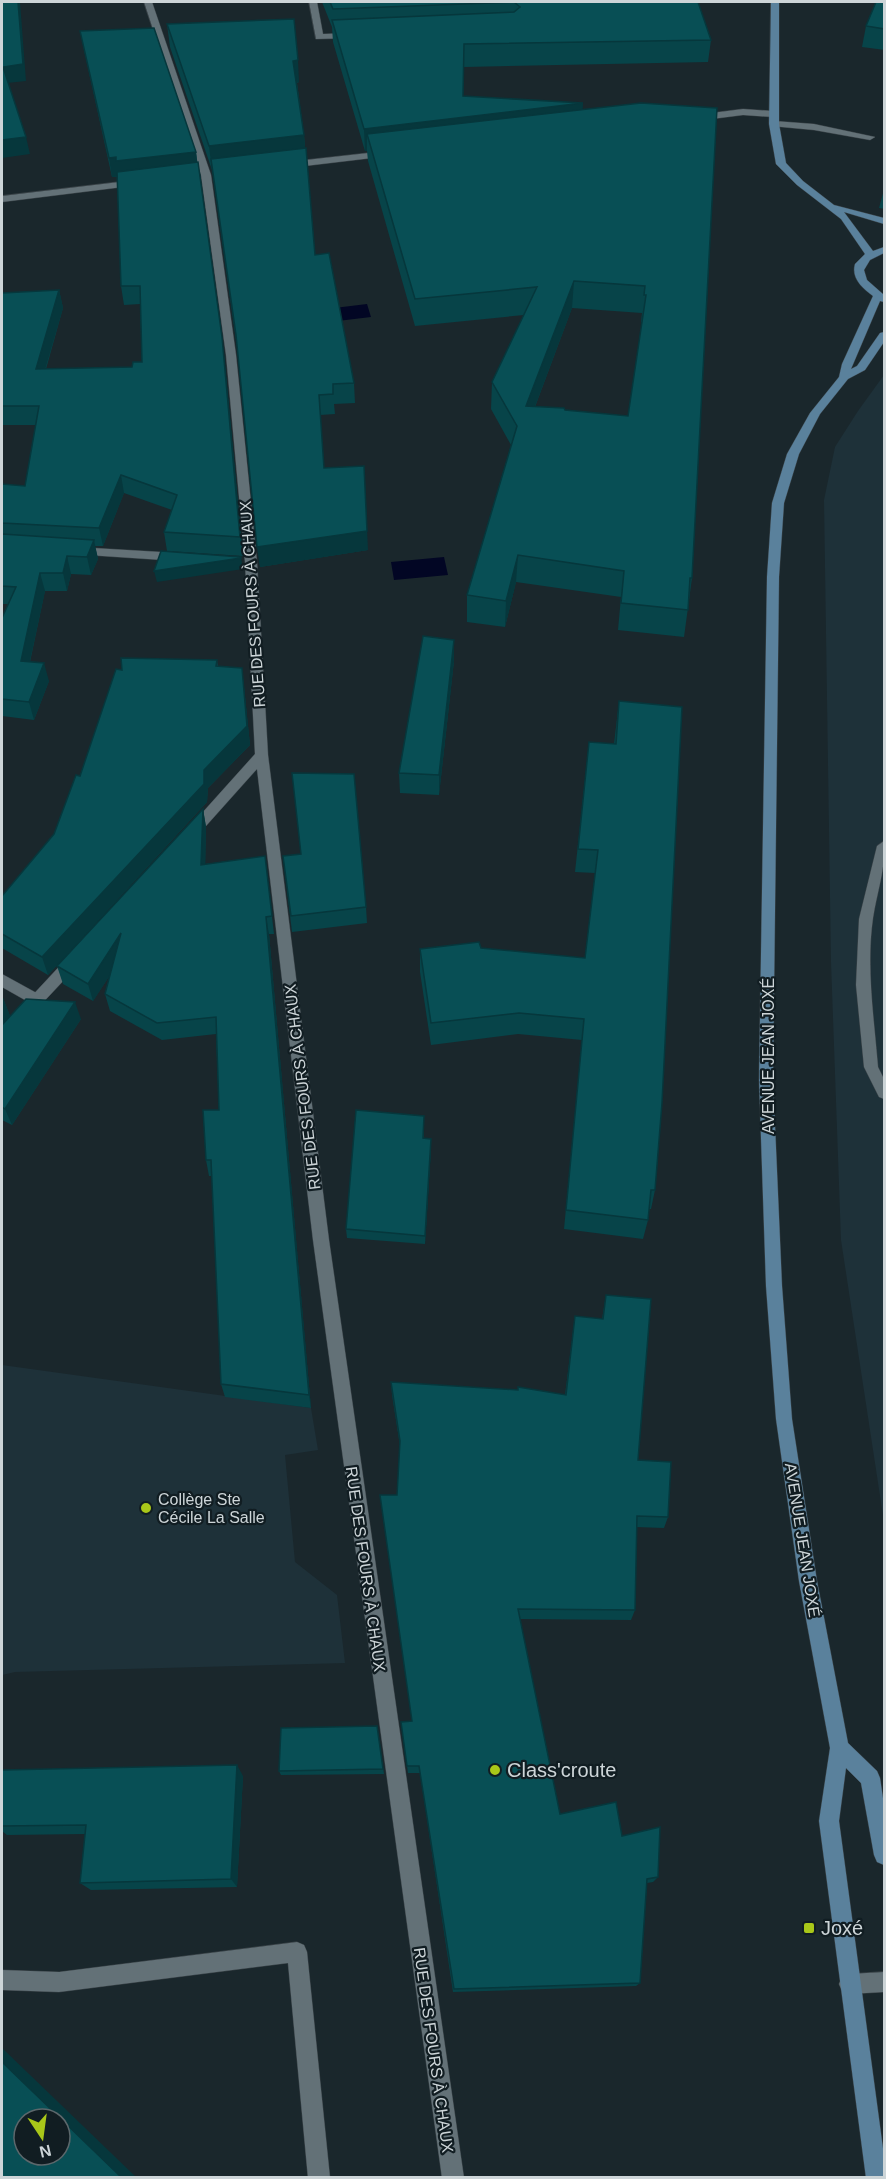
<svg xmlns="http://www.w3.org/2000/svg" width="886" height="2179" viewBox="0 0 886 2179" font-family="Arial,sans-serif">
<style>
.built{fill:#1e3139}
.water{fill:#020624}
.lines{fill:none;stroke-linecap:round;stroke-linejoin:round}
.service-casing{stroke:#394247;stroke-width:1}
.minor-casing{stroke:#394247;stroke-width:1}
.secondary-casing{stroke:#394247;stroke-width:1}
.service{fill:#637177;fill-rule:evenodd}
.minor{fill:#637177;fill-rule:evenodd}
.secondary{fill:#5a819c;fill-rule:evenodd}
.wall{fill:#074449;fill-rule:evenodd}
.shaded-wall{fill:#06373c}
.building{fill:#084f55;stroke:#06373c;stroke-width:1.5;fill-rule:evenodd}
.poi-dot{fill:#a9c719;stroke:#111d22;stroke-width:2}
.labels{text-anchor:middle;stroke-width:4.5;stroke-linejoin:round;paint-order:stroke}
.street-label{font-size:16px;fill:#cdd5d8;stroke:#111d22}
.poi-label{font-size:16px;fill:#cdd5d8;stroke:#111d22;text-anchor:start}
.near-poi-label{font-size:20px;fill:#cdd5d8;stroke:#111d22;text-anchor:start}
</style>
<rect width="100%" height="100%" fill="#1a272c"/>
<g class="built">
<polygon points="884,375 884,1522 841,1240 831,962 824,500 835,447 858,411"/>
<polygon points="2,1365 311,1408 318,1450 285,1455 295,1562 337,1595 345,1663 15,1672 2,1675"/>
</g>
<g class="water">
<polygon points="367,304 371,317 321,323 318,310"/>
<polygon points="444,557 448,575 394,580 391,562"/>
</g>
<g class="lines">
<defs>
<g id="service">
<polygon points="774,121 814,124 875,137 870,140 814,130 771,126 771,122"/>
<path d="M884 841C886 868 877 892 873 918 866 967 874 1018 878 1067L884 1079V1099L879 1097 864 1067 856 985 859 919 877 846Z"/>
<polygon points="2,974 42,996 44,1000 42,1004 32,1004 2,987"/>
<polygon points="297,1942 304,1945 307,1952 330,2178 308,2178 288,1963 59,1992 2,1990 2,1970 59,1972"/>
</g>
<g id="minor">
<polygon points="144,2 152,2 211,175 236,355 257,562 268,755 329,1240 464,2178 442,2178 313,1240 257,769 197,836 187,836 185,832 255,754 245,562 226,355 201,175"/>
<polygon points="309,2 317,2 323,34 352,33 356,36 355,38 316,39"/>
<polygon points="743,109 773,111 778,114 773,117 743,115 696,121 691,118 696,115"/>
<polygon points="386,151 389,152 389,156 288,168 283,165 288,162"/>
<polygon points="136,180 141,183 139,185 2,202 2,196"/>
<polygon points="76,547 178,553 184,557 178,561 72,554 70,551"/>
<polygon points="74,954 79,956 81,960 79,964 7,1041 2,1043 2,1028 69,956"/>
<polygon points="884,1972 884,1992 849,1994 842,1991 839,1984 842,1977 849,1974"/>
</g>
<path id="secondary" d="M771 2H779V124L786 163 803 181 834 205 884 218V224L844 212 873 251 884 247V253L870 260 864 270 867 280 884 295V302L880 301 877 308 851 369 857 366 880 333 884 332V342L865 370 848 379 820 414 799 454 784 503 779 577 773 1079 782 1286 792 1419 817 1581 848 1743 877 1771 880 1778 884 1805V1865L877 1862 874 1855 861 1783 846 1768 839 1821 884 2156V2178H866L819 1821 830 1748 799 1581 776 1419 766 1286 759 1079 767 577 772 503 787 454 810 413 839 377 842 364 873 296C862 288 851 278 855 264L865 254 841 219 797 185 776 164 769 124Z"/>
</defs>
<use href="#service" class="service-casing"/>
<use href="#minor" class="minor-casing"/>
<use href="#secondary" class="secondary-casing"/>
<use href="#service" class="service"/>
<use href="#minor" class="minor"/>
<use href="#secondary" class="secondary"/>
</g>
<g class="wall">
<path d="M322 2H698L711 40 708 62 464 67 463 96 583 110 641 103 692 578 684 637 618 630 621 597 516 582 505 627 467 622V595L511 445 491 409 492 382 524 315 415 326 368 161 367 151H365L333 42 332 27ZM572 308 642 313 641 322H642L628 416 535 407Z"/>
<polygon points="885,2 885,50 862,47 866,26"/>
<polygon points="167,24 299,82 297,83 304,135 315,255 354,383 355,403 334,404 335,414 320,415 324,468 368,550 260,567 237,347 212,169 212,170 170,47"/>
<polygon points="80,31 196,152 224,355 243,556 167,551 164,532 172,510 124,493 103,546 95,546 98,559 91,575 71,574 67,591 45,591 30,662 49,681 34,720 2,716 2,618 8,604 2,604 2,484 25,486 36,425 2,425 2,293 59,290 63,308 46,369 132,367 142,362 140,304 124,305 121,286 117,177 112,177 84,50"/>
<polygon points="885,186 885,209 879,208"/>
<polygon points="217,660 218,666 242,668 250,745 208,788 207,802 48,975 2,948 2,896 54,834 80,776 122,670"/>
<polygon points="454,661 439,795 400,793 399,773"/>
<polygon points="619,701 655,1190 651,1209 649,1209 648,1220 643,1239 564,1229 582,1040 518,1034 431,1045 420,972 420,949 481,948 585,958 595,873 575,872 589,742 614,744"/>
<polygon points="203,809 206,827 205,864 265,856 274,934 269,934 311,1408 225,1397 221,1384 212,1176 209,1176 206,1160 219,1110 216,1034 162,1040 110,1011 105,994 110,975 93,1001 63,984 57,966"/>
<polygon points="283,856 366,907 367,923 292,932"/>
<polygon points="2,998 3,998 10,1016 81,1019 12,1125 2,1120"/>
<polygon points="424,1116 424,1138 431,1139 431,1148 425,1244 347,1238 346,1229"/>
<polygon points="606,1295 638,1460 668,1517 664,1528 636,1527 635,1610 631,1620 520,1619 560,1814 622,1836 658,1877 653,1882 647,1883 640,1983 636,1986 453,1992 420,1773 408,1773 401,1722 412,1721 380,1495 397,1495 400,1446 392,1395 391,1382 565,1395 575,1316 602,1319"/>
<polygon points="377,1726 384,1774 281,1775 279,1771"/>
<polygon points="2,1770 243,1776 237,1887 91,1890 80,1883 85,1834 7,1835 2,1831"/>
</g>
<g class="shaded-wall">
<polygon points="18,2 20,2 26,81 7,83 3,67"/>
<polygon points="298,60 299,82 295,83 293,61"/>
<polygon points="583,103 582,126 367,134 367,151 365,151 364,129"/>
<polygon points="304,135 306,158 212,170 209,146"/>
<polygon points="26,137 30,154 2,158 2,140"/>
<polygon points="196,152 198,171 112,177 109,158"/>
<polygon points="574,281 572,308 525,433 526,406"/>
<polygon points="59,290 63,308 40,387 36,369"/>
<polygon points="222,337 224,355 243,556 240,537"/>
<polygon points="364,466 368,550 260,567 257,547"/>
<polygon points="121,475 124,493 103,546 99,528"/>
<polygon points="94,540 98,559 91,575 87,557"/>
<polygon points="518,555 516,582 505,627 506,601"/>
<polygon points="67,556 71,574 67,591 63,573"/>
<polygon points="241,558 243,569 157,582 154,571"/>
<polygon points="40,573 45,591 26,679 21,661"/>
<polygon points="454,640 454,661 439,795 439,775"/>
<polygon points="44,663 49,681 34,720 29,702"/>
<polygon points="242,668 250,745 208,788 207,802 48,975 42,957 204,770"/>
<polygon points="203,809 206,827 205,883 201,865"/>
<polygon points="266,917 269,934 311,1408 309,1395"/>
<polygon points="121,933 126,951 93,1001 88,984"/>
<polygon points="3,998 10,1016 2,1026 2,1000"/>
<polygon points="75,1002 81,1019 12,1125 5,1109"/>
<polygon points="431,1139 431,1148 425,1244 425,1236"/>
<polygon points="237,1765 243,1776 237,1887 231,1879"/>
<polygon points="2,2048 137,2178 122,2178 2,2062"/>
</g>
<g class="building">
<polygon points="2,2 18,2 23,64 3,67 26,137 2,140"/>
<polygon points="330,2 698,2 711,40 464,44 463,96 583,103 364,129 332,20 514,12 520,7 514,2 333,9"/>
<polygon points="876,2 885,2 885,29 866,26"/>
<polygon points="294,19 298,60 293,61 304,135 209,146 167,24"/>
<polygon points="154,28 196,152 116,161 116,157 109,158 80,31"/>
<path d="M641 103 717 108 692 578H690L688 610 621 603 624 571 518 555 506 601 467 595 517 426 492 382 537 287 415 299 367 134ZM574 281 645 286 644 295H646L628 416 565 410 564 408 526 406Z"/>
<polygon points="306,148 315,255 329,253 354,383 333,384 333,394 319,395 324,468 364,466 367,531 257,547 236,335 211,159"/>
<polygon points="198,162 222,337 240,537 164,532 177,495 121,475 99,528 2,523 2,484 25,486 39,406 2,406 2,293 59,290 36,369 132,367 133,362 142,362 140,286 121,286 117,172"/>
<polygon points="2,534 94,540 87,557 67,556 63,573 40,573 21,661 44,663 29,702 2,699 2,618 16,587 2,586"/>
<polygon points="161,551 241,557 241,558 154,571"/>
<polygon points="423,636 454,640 439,775 399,773"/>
<polygon points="121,658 217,660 216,666 242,668 247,726 204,770 204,784 42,957 2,934 2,896 54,834 76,775 80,776 116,669 122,670"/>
<polygon points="619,701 682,707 662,1103 655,1190 651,1190 648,1220 566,1210 584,1019 519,1013 431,1023 420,949 479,942 481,948 585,958 598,850 578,849 589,742 616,744"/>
<polygon points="292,773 354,774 366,907 291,916 283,856 301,854"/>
<polygon points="203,809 201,865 265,856 272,916 266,917 309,1395 221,1384 211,1160 206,1160 203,1110 219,1110 216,1017 157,1023 105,994 121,933 88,984 57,966"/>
<polygon points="26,999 75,1002 5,1109 2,1107 2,1025"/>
<polygon points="356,1110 424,1116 423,1138 431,1139 425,1236 346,1229"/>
<polygon points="606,1295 651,1299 638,1460 671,1462 668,1517 637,1516 635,1610 518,1609 560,1814 616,1802 622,1836 660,1827 658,1877 647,1879 640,1983 454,1989 419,1766 407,1766 401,1722 412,1721 380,1495 397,1495 400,1441 391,1382 518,1390 518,1387 566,1395 575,1316 603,1319"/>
<polygon points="377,1726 383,1769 279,1771 281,1728"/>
<polygon points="237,1765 231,1879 80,1883 86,1825 2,1826 2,1770"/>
<path d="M2 2062 122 2178H2ZM24 2119H60V2155H24Z"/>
</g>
<g class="poi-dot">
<circle cx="146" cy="1508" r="6"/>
<circle cx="495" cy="1770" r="6"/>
<rect x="803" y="1922" width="12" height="12" rx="3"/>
</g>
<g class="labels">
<g class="street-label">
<text transform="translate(252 604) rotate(-94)" y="6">RUE DES FOURS À CHAUX</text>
<text transform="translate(768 1056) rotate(-90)" y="6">AVENUE JEAN JOXÉ</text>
<text transform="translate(302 1087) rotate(-97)" y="6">RUE DES FOURS À CHAUX</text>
<text transform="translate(803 1540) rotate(81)" y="6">AVENUE JEAN JOXÉ</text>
<text transform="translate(366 1569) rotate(82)" y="6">RUE DES FOURS À CHAUX</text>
<text transform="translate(434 2050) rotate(82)" y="6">RUE DES FOURS À CHAUX</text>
</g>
<g class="poi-label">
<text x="158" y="1505">Collège Ste<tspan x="158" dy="18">Cécile La Salle</tspan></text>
</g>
<g class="near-poi-label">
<text x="507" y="1777">Class'croute</text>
<text x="821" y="1935">Joxé</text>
</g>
</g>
<rect width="886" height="2179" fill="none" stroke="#cdd5d8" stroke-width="6"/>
<g transform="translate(42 2137) rotate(167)"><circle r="28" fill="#111d22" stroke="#5c676b" stroke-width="1.5"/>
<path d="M0-4.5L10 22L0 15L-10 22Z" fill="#a9c719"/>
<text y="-9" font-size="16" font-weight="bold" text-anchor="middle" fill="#cdd5d8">N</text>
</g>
</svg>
